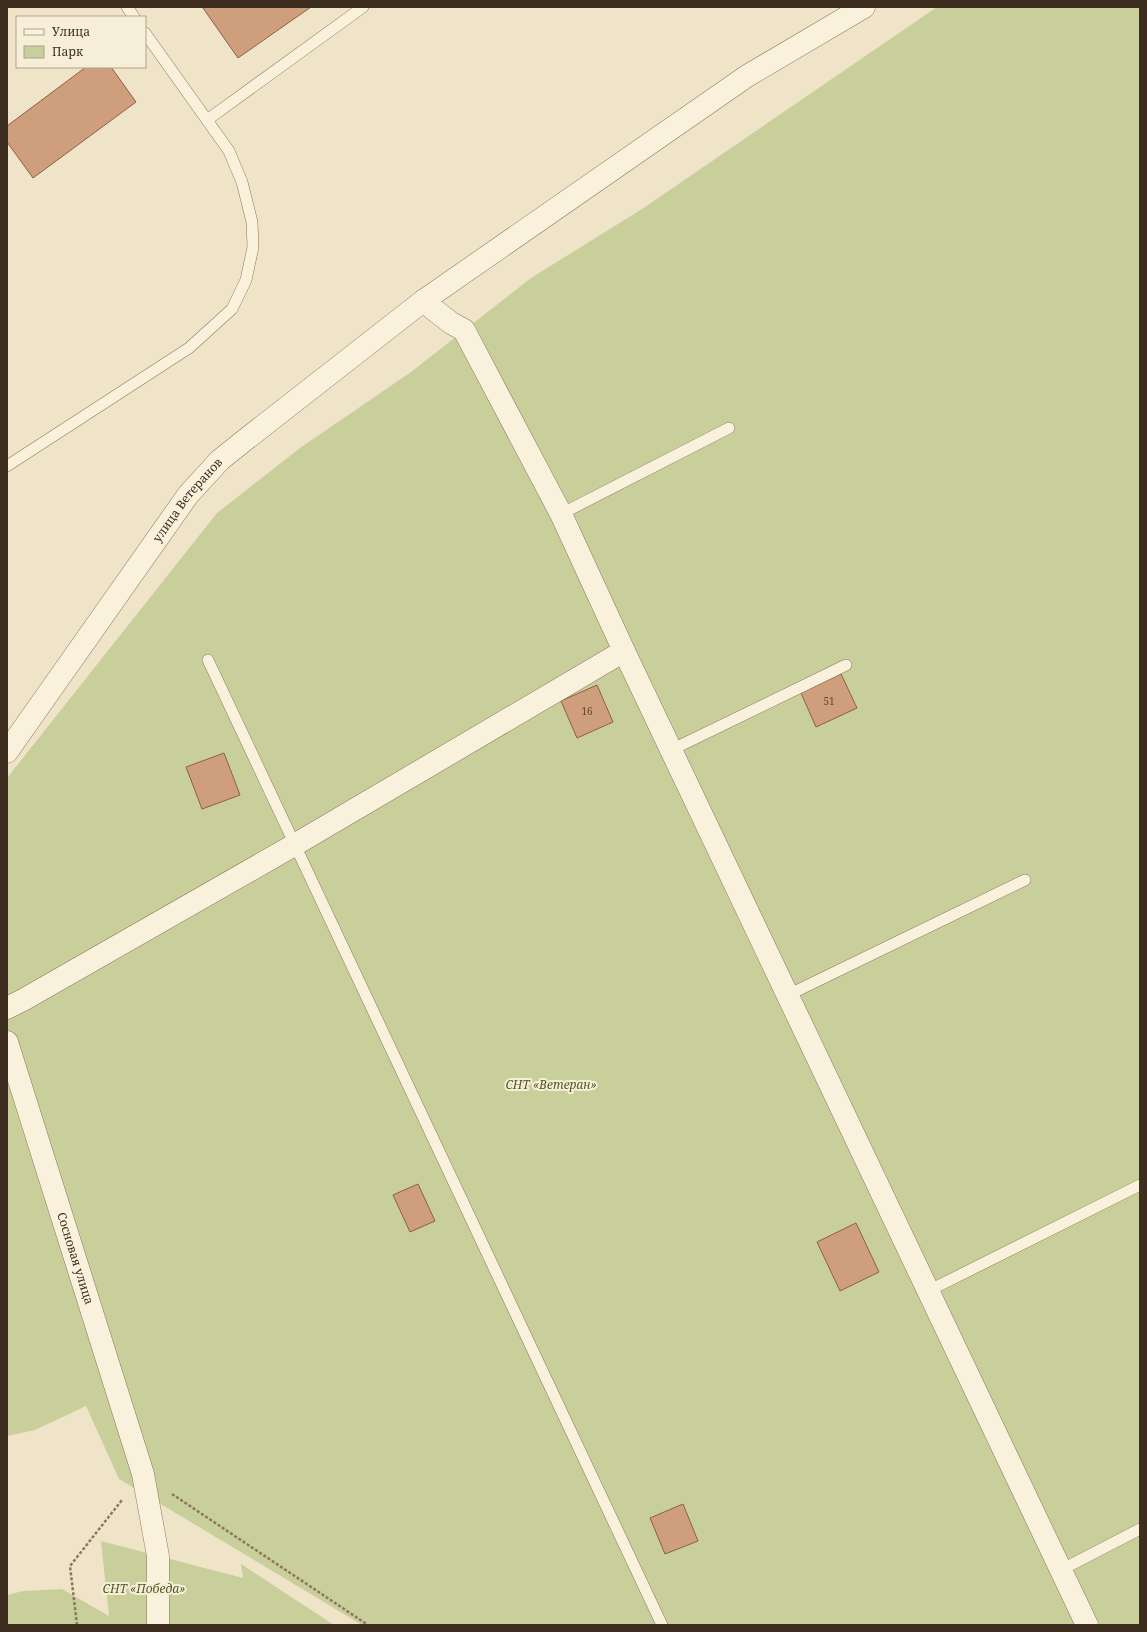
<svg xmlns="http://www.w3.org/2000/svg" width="1147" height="1632" viewBox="0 0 1147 1632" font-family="'Noto Serif',serif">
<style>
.green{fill:#c9cf9b}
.building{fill:#cf9f7d;stroke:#8d5f41}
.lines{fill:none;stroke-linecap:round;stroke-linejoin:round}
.service-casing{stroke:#8d765c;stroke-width:12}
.minor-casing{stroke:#8d765c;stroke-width:23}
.path{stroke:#8d765c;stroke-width:2.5;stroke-dasharray:3 2;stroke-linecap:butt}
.service{stroke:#faf1dc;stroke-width:11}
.minor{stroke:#faf1dc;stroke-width:22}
.labels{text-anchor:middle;stroke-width:4;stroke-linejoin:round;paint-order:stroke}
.number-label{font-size:10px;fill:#624a37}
.street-label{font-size:12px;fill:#3d2e20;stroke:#f7eed8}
.park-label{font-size:12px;font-style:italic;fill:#4d5a26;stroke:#f7eed8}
</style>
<rect width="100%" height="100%" fill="#f0e4c8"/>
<g class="green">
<polygon points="937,7 1140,7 1140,1625 362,1625 119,1479 86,1406 35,1430 7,1436 7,778 217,513 300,448 411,372 531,278 642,209"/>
<polygon points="101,1541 243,1578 241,1564 334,1625 7,1625 7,1595 23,1591 62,1589 109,1616"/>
</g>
<g class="building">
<polygon points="205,7 311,7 238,58 203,8"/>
<polygon points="86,67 111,67 136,102 33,178 7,142 7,126"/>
<polygon points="841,674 857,708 816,727 801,693"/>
<polygon points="597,685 613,722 577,738 561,701"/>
<polygon points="224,753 240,795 202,809 186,767"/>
<polygon points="418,1184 435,1221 410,1232 393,1195"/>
<polygon points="856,1223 879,1272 840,1291 817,1242"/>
<polygon points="683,1504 698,1541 665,1554 650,1518"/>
</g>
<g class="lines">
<defs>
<g id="service">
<polyline points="127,7 134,17"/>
<polyline points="207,120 363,7"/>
<polyline points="7,466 189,348 232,309 246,280 253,247 252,222 242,182 229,151 145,33"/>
<polyline points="561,514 729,428"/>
<polyline points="208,660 662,1625"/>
<polyline points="671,750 846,665"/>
<polyline points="788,995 1025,880"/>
<polyline points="928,1291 1140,1185"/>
<polyline points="1061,1570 1140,1529"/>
</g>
<g id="minor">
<polyline points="423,301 451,323 464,330 561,514 624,651 1087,1625"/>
<path id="s1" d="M7 752 188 495 220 460 245 440 423 301 747 76 864 7"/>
<polyline points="7,1008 23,1000 296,844 624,651"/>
<path id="s2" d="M7 1042 143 1474 158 1556V1625"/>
</g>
</defs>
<use href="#service" class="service-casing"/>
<use href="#minor" class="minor-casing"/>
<g class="path">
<polyline points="172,1494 368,1625"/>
<polyline points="77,1625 70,1566 122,1500"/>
</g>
<use href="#service" class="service"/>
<use href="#minor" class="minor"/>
</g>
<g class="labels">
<g class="number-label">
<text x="829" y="705">51</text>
<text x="587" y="715">16</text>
</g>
<g class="street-label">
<text dy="4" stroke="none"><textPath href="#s1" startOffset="310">улица Ветеранов</textPath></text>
<text dy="4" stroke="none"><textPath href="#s2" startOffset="227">Сосновая улица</textPath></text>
</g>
<g class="park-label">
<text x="551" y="1089">СНТ «Ветеран»</text>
<text x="144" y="1593">СНТ «Победа»</text>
</g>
</g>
<rect width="1147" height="1632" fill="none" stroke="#3d2e20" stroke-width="16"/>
<rect x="16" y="16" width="130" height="52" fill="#f7eed8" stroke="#ada18e"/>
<rect x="24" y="29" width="20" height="6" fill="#faf1dc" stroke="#ada18e"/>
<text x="52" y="36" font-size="12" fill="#3d2e20">Улица</text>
<rect x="24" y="46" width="20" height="12" fill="#c9cf9b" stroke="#ada18e"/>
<text x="52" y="56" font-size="12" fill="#3d2e20">Парк</text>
</svg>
